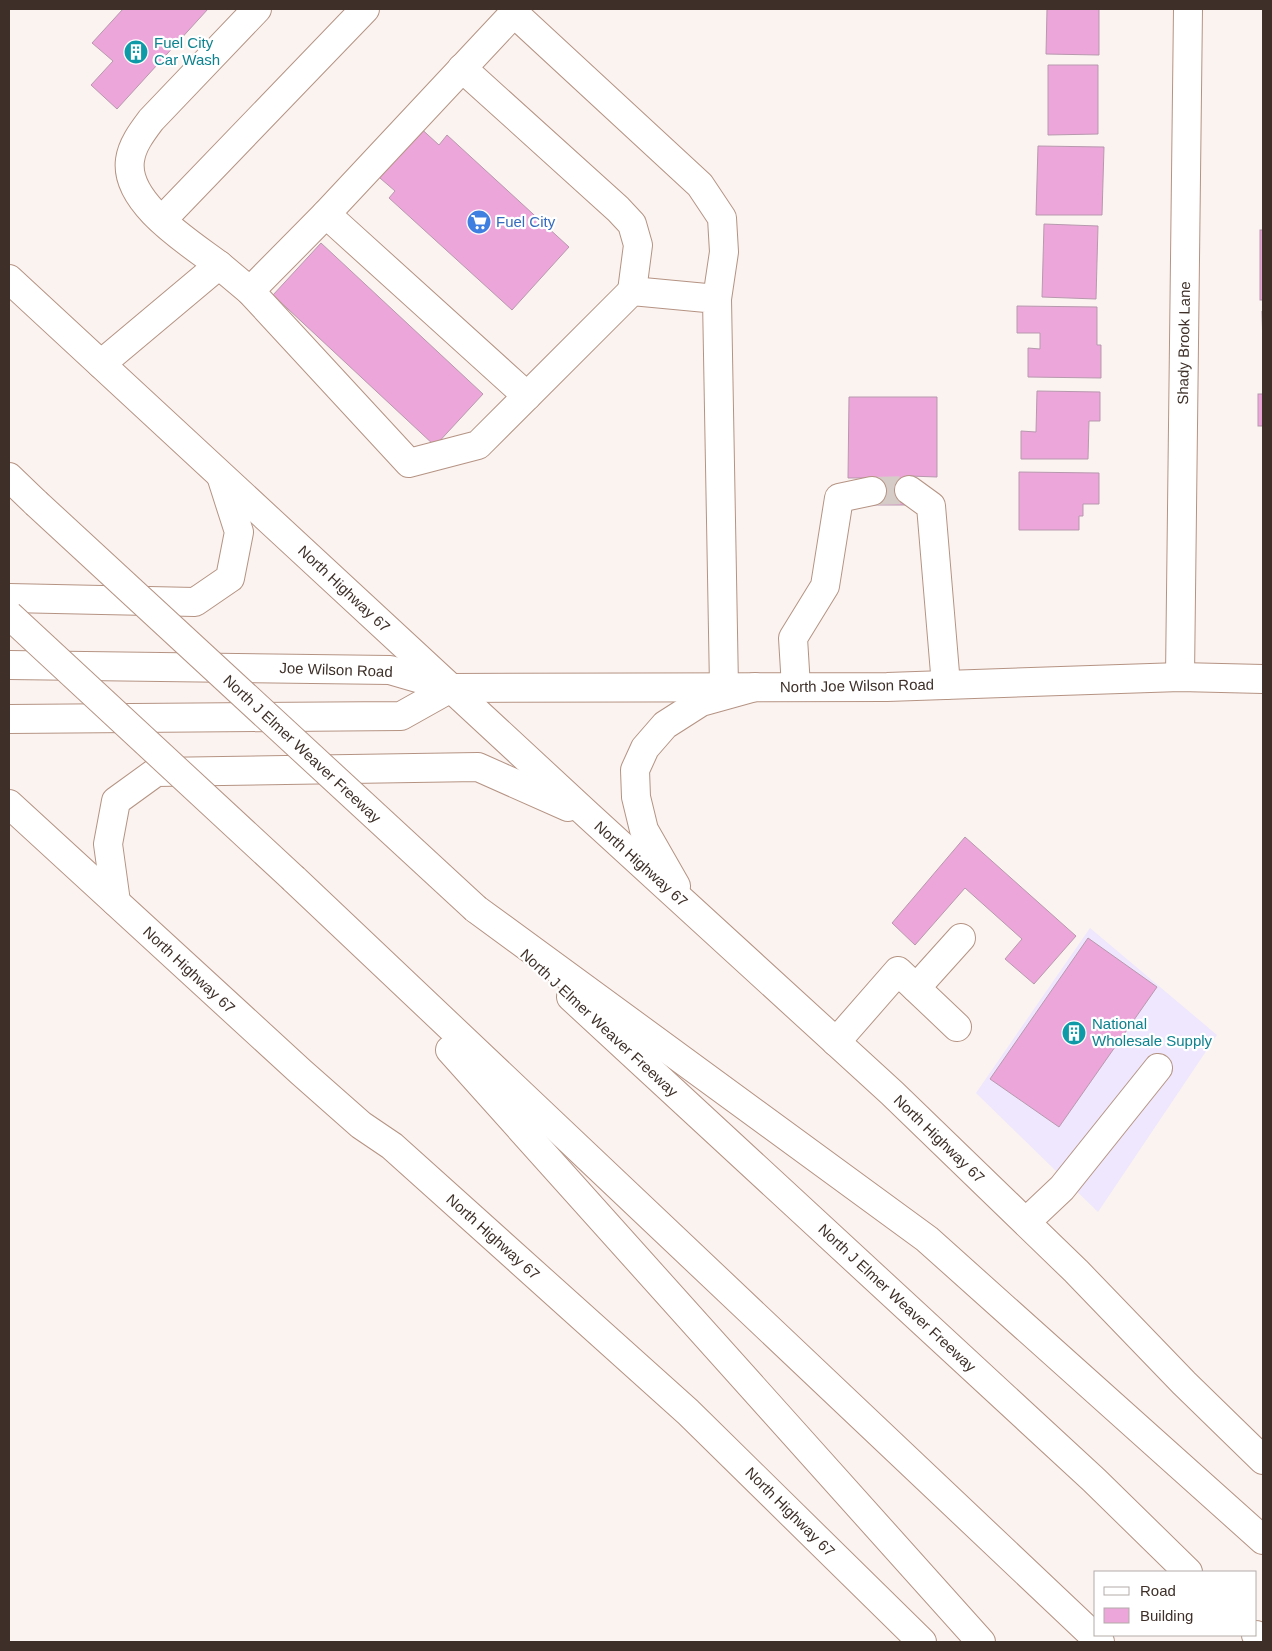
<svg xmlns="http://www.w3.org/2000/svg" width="1272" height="1651" viewBox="0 0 1272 1651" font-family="Arial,sans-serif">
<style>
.commercial{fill:#eee7fd}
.building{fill:#eda6da;stroke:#b799ae}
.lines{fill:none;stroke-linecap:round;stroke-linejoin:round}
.minor-tunnel{stroke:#d5ccc8;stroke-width:28;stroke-dasharray:28 14;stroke-linecap:butt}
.minor-casing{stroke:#b59383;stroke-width:30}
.major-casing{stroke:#b59383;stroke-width:30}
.highway-casing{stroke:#b59383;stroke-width:30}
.minor{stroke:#fff;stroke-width:28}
.major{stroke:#fff;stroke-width:28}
.highway{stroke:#fff;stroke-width:28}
.highway-bridge-casing{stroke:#b59383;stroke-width:30;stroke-linecap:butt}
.highway-bridge{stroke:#fff;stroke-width:28}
.labels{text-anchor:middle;stroke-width:4.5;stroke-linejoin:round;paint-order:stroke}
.culture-label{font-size:15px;fill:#0d838f;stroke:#fff;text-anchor:start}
.shop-label{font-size:15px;fill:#366cbe;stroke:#fff;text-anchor:start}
.street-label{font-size:15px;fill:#3e3029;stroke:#fff}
</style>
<rect width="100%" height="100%" fill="#fbf3f0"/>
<polygon class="commercial" points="1090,928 1217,1035 1098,1212 976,1093"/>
<g class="building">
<polygon points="123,9 208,9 117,109 91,85 113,61 92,43"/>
<polygon points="1047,9 1099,9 1099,55 1046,54"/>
<polygon points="1048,65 1098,65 1098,134 1048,135"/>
<polygon points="416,124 439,145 447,135 569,247 512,310 389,198 395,191 373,172"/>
<polygon points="1038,146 1104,147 1102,215 1036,215"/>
<polygon points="1044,224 1098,226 1096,299 1042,297"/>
<rect x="1260" y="230" width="3" height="70"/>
<polygon points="321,243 483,394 435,446 273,295"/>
<polygon points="1017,306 1097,307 1097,345 1101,345 1101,378 1028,377 1028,348 1040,349 1040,333 1017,333"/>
<polygon points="1262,311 1263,311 1263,349"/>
<polygon points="1037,391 1100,392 1100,421 1089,421 1088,459 1021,459 1021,431 1036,432"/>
<rect x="1258" y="394" width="5" height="32"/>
<polygon points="849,397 937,397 937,477 910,476 910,505 872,505 872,478 848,478"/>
<polygon points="1019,472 1099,473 1099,504 1083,504 1083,516 1079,516 1079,530 1019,530"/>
<polygon points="965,837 1076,936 1034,984 1005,959 1022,939 965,888 915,945 892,923"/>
<polygon points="1088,938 1157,987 1059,1127 990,1079"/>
</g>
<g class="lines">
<polyline class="minor-tunnel" points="872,491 909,490"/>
<defs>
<g id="minor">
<polyline points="462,68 618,209 632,224 638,245 632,291"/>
<polyline points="326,214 527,396"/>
<polyline points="162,220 365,9"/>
<path d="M219 265C190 243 124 203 130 160 132 145 142 132 151 120L257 9"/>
<polyline points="250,291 326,214 514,13 700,185 722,218 724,252 717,299"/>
<polyline points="101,364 219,265 250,291 409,463 478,445 632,291 717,299 724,687"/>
<polyline points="909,490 931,506 946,685"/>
<polyline points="1180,677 1188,9"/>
<polyline points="796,687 793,638 825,586 839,498 872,491"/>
<polyline points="451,688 887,687 1180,677 1263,679"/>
<polyline points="916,988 961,938"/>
<polyline points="836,1042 898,971 957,1027"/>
<polyline points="1026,1222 1062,1188 1158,1068"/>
</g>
<g id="major">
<polyline points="9,279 588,815 892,1093 1076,1271 1184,1383 1263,1460"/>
<polyline points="9,598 195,602 230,578 239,532 222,479"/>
<polyline points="9,665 390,670 445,686"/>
<polyline points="9,719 401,716 451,688"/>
<polyline points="9,804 301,1072 361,1125 392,1146 688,1412 922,1642"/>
<polyline points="676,886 644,830 636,797 635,770 645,748 665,725 701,702 755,687"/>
<polyline points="116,902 108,844 116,801 156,772 478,767 568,807"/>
</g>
<g id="highway">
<polyline points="9,477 36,503"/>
<polyline points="294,879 1100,1642"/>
<polyline points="476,909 927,1239 1263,1540"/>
<polyline points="571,997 1094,1480 1188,1572"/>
<polyline points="450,1050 981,1642"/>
<polyline points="1256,1635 1263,1642"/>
</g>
</defs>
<use href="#minor" class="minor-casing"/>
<use href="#major" class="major-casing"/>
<use href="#highway" class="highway-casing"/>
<use href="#minor" class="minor"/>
<use href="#major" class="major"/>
<use href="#highway" class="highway"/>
<defs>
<g id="highway-bridge">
<polyline points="36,503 476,909"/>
<polyline points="9,615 294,879"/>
</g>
</defs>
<use href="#highway-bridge" class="highway-bridge-casing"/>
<use href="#highway-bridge" class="highway-bridge"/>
</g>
<defs>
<symbol id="building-disc" viewBox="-11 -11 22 22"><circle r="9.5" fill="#0f9aa8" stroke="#fff"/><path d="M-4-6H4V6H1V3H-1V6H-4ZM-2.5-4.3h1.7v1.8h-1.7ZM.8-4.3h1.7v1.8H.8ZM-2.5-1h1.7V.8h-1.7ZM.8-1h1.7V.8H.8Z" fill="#fff"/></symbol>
<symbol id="supermarket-disc" viewBox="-11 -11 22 22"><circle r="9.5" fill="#3f7fe0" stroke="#fff"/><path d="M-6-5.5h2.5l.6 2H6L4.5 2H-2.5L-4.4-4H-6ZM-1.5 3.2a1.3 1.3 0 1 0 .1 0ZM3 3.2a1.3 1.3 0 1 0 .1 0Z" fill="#fff"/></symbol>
</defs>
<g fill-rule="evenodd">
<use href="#building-disc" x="122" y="38" width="28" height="28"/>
<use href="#supermarket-disc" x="465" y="208" width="28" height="28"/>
<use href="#building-disc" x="1060" y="1019" width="28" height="28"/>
</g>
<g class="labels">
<g class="culture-label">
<text x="154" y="48">Fuel City<tspan x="154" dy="17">Car Wash</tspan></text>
<text x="1092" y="1029">National<tspan x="1092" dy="17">Wholesale Supply</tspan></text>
</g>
<g class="shop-label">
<text x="496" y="227">Fuel City</text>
</g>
<g class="street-label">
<text transform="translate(1184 343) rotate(-89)" y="5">Shady Brook Lane</text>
<text transform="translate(344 589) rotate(43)" y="5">North Highway 67</text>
<text transform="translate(336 670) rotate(2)" y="5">Joe Wilson Road</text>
<text transform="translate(857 686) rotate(-1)" y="5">North Joe Wilson Road</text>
<text transform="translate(302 749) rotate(43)" y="5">North J Elmer Weaver Freeway</text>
<text transform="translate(641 864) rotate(42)" y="5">North Highway 67</text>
<text transform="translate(189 970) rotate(43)" y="5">North Highway 67</text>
<text transform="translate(599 1023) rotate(43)" y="5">North J Elmer Weaver Freeway</text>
<text transform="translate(939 1139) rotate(44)" y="5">North Highway 67</text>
<text transform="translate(493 1237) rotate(42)" y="5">North Highway 67</text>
<text transform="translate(897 1298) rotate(43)" y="5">North J Elmer Weaver Freeway</text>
<text transform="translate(790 1512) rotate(45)" y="5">North Highway 67</text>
</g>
</g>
<rect width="1272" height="1651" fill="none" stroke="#3e3029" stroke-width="20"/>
<rect x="1094" y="1571" width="162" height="65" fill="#ffffff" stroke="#b2aca9"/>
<rect x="1104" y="1587" width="25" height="8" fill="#ffffff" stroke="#b2aca9"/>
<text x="1140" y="1596" font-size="15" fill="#3e3029">Road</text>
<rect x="1104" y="1608" width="25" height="15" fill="#eda6da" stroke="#b2aca9"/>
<text x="1140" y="1621" font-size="15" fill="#3e3029">Building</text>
</svg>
